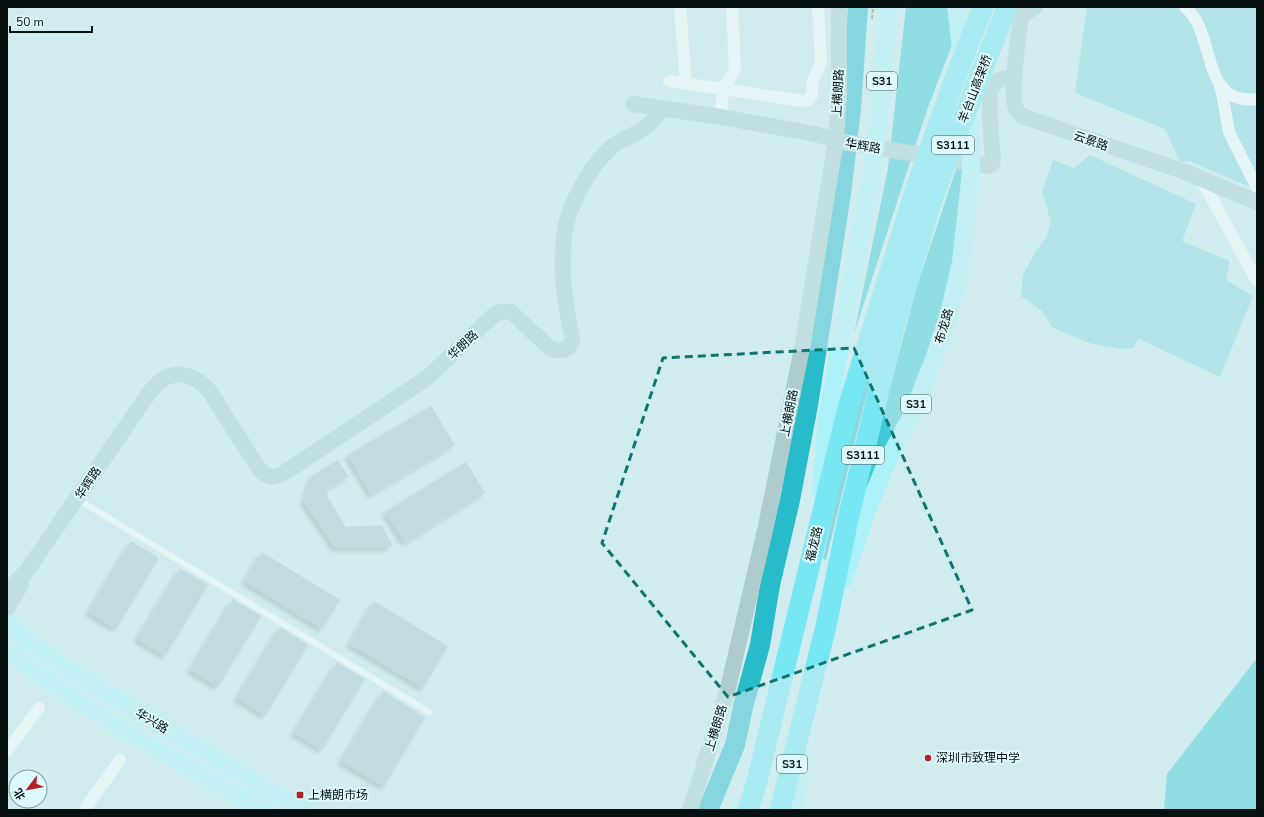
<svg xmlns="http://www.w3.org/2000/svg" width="1264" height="817" viewBox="0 0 1264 817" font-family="'Nunito Sans','Noto Sans SC',sans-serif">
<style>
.green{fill:#8bd8e0}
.forest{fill:#40cbd8}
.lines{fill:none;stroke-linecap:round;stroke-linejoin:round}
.river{stroke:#28bbc9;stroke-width:20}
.building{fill:#aec8cb;filter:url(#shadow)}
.path{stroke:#76898b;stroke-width:2;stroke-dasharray:4 2;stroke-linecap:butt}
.lane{stroke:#fff;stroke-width:6}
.street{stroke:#fff;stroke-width:12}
.secondary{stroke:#aeccce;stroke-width:16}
.primary{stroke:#adf1f8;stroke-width:18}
.highway{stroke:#76e7f3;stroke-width:21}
.marked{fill:none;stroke:#0f766e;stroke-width:3;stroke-dasharray:8 5;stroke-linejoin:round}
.poi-dot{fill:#b32229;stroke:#def9fc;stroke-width:1.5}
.labels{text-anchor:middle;stroke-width:4;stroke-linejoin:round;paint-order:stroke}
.shield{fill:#def9fc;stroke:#485758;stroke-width:1}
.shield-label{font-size:11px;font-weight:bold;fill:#081112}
.street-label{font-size:12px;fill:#081112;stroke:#def9fc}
.poi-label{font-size:12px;fill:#081112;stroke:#def9fc;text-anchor:start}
</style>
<defs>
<filter id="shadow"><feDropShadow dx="-3.5" dy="3.5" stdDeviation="2" flood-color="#0004"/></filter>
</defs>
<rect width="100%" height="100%" fill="#d1ecef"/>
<g class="green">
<polygon points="1087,7 1257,7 1257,190 1189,161 1180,162 1165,129 1075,93"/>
<polygon points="1090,155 1196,204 1182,241 1230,261 1226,280 1253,296 1220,377 1139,339 1133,348 1119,349 1089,343 1053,328 1042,311 1021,296 1023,275 1035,252 1046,238 1051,222 1042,192 1053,160 1074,168"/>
<polygon points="897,283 863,408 826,560 823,559 863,379"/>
</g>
<g class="forest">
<polygon points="906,7 956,7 960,24 927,110 854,334 888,168"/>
<polygon points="963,148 963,171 954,260 940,323 917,392 863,508 868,471 916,289"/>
<polygon points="1257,658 1257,810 1164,810 1167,774"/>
</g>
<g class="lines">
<polyline class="river" points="708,810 735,745 743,707 760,645 770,585 790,500 808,405 841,194 851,109 858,7"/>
</g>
<g class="building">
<polygon points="431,406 455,445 371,495 348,455"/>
<polygon points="338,460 349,477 328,488 327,496 346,527 382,525 392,545 388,548 335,548 304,502 312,476"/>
<polygon points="466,462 485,493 405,543 385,512"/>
<polygon points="131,541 159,558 116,629 88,612"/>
<polygon points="262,552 340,600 322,629 244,581"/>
<polygon points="180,568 208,585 165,656 137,639"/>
<polygon points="233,599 261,616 218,687 190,670"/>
<polygon points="374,601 448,646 423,688 349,644"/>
<polygon points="280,627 308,645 265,716 237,698"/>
<polygon points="337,662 365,679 322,750 294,733"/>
<polygon points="383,691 425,717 384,787 341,761"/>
</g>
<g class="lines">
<polyline class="path" points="872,19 873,7"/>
<polyline class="lane" points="77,499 429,712"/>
<g class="street">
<polyline points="680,7 686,84"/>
<path d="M1185 7C1217 32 1199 106 1257 99"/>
<polyline points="669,81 803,101 808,100 812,95 812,83 821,62 818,7"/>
<polyline points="1220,86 1223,98 1229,132 1257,188"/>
<polyline points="721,117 723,90 735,69 732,7"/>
<polyline points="1201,179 1257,281"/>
<polyline points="7,751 39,708"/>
<polyline points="84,810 120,760"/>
</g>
<g class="secondary">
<polyline points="1012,16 1021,16 1035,7"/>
<path d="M1021 16C1019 34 1009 96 1016 109 1017 111 1020 114 1022 116L1185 172 1257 202"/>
<path d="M633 104 721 117 815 134 843 142 988 166 992 164 993 160C992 145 987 101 991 89 995 80 1005 76 1014 78"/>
<path d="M7 591 26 572 149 393C154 388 159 381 165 378 182 369 200 379 210 392L259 469C267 478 274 479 284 473L427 378 495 314C501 311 504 311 511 312L551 349C560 352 570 351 572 340 573 336 571 331 570 328 568 315 565 302 564 288 562 272 563 253 564 237 567 206 592 161 617 143 622 140 628 137 633 135 645 129 655 120 661 108"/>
<polyline points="7,609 21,584"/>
<polyline points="690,810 728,688 766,526 803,343 836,140 839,95 839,7"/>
</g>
<g class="primary">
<polyline points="821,491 827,418 873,166 877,135 889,7"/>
<polyline points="843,580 870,503 886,464 912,415 934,359 949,314 961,262 971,172 971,151 969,114 956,7"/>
<polyline points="7,623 29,642 67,669 273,793 304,810"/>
<path d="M7 650C86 713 177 760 264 810"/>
<polyline points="794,810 800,757"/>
</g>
<g class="highway">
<polyline points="748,810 757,781 849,404 916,188 954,81 983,7"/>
<polyline points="780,810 826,626 848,519 894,327 933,196 1007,7"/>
</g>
</g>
<path d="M0 0H1264V817H0ZM854 348 972 610 728 697 602 543 663 358Z" fill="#d1ecef" fill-opacity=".55" fill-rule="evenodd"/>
<path class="marked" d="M854 348 972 610 728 697 602 543 663 358Z"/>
<g class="poi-dot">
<circle cx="928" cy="758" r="4"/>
<rect x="296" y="791" width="8" height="8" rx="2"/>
</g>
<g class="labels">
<g class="shield">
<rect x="867" y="72" width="30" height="18" rx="3"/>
<rect x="932" y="136" width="42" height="18" rx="3"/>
<rect x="901" y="395" width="30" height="18" rx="3"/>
<rect x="842" y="446" width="42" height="18" rx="3"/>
<rect x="777" y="755" width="30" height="18" rx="3"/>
</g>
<g class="shield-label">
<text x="882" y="85">S31</text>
<text x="953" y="149">S3111</text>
<text x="916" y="408">S31</text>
<text x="863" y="459">S3111</text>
<text x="792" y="768">S31</text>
</g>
<g class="street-label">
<text transform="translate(975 89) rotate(-69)" y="4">羊台山高架桥</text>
<text transform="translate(838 93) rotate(-87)" y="4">上横朗路</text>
<text transform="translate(1091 141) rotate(19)" y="4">云景路</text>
<text transform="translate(863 146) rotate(10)" y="4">华辉路</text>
<text transform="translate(944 326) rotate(-73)" y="4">布龙路</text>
<text transform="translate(463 345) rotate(-43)" y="4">华朗路</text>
<text transform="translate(789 413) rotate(-79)" y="4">上横朗路</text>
<text transform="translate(88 483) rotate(-56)" y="4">华辉路</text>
<text transform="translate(814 544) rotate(-76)" y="4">福龙路</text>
<text transform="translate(152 721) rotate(31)" y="4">华兴路</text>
<text transform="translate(716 728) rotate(-73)" y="4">上横朗路</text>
</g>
<g class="poi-label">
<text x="936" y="762">深圳市致理中学</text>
<text x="308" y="799">上横朗市场</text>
</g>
</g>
<rect width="1264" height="817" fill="none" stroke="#081112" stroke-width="16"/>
<g transform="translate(28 789) rotate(238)"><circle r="19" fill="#def9fc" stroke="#889c9e"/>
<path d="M0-3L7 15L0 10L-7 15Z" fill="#b32229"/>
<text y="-6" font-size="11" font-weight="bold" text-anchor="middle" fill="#081112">北</text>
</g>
<path d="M10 26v6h82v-6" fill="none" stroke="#081112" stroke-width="2"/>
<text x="16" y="26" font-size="12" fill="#081112" stroke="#def9fc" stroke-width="3" paint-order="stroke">50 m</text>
</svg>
